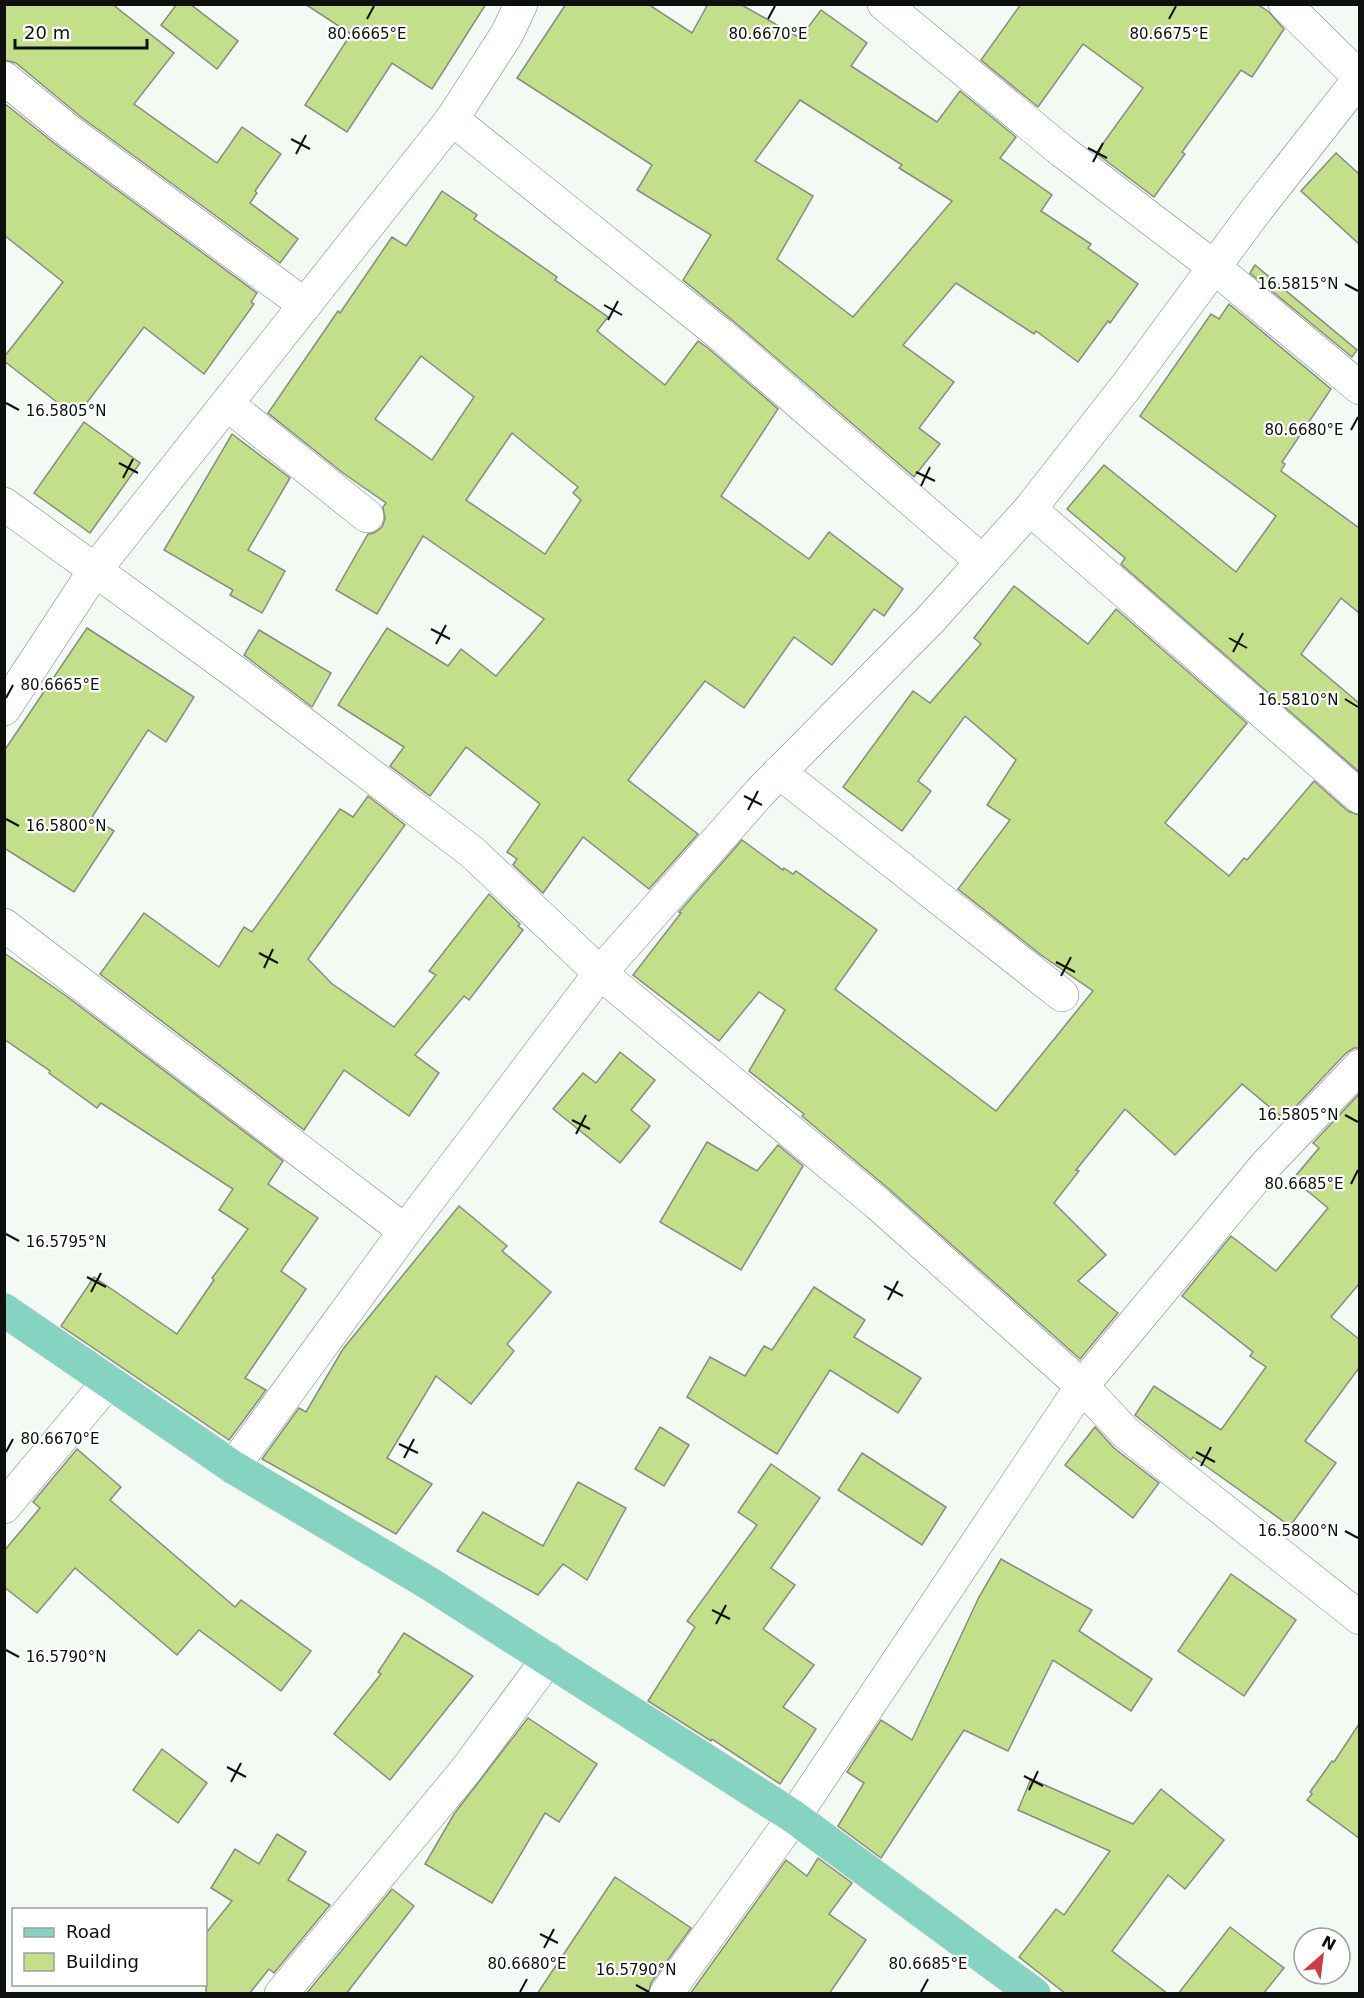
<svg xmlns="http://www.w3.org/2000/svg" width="1364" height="1998" viewBox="0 0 1364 1998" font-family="'DejaVu Sans',sans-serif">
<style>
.building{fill:#c4df8a;stroke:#888b82;stroke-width:1.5;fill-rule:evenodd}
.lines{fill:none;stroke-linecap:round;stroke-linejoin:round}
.minor-casing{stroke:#777e78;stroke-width:34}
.major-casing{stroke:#d3d4d3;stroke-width:34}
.minor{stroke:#fff;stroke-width:33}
.major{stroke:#85d3c1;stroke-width:33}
.ticks{fill:none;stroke:#0d100d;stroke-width:2}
.ticks-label{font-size:15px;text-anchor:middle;fill:#0d100d;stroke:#fff;stroke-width:4.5;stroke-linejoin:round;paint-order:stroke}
</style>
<rect width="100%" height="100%" fill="#f2faf3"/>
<g class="building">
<polygon points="4,4 112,4 174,53 134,104 217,163 242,127 281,154 255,191 257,193 250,203 298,239 280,263 81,117 16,63 4,60"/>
<polygon points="177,4 190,4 238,41 217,69 161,25"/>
<polygon points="305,4 486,4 432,89 392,63 347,132 305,105 351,34"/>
<path d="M566 4H648L692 33 708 4H740L800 38 821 10 867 43 851 66 937 122 960 91 1016 137 1000 158 1052 195 1041 211 1091 244 1088 248 1138 284 1110 323 1108 321 1078 362 1036 331 1034 334 956 283 903 345 954 382 919 428 940 444 914 477 732 320 683 280 711 235 637 190 652 165 517 78ZM800 100 902 165 899 168 952 201 853 317 777 259 813 196 755 161Z"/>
<polygon points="1021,4 1257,4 1269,12 1284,29 1252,77 1241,70 1182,152 1185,154 1154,197 1096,153 1143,88 1083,44 1038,107 981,60"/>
<polygon points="4,103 59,147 257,293 251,302 254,304 204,374 144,327 76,417 4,361 4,357 63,282 4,235"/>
<polygon points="1336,153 1359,174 1359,244 1301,191"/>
<path d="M442 191 477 215 474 219 557 277 555 280 608 317 597 331 665 385 698 341 708 348 778 409 721 496 809 559 829 532 903 589 884 616 874 609 832 665 794 637 744 708 705 681 628 780 698 834 649 889 583 837 543 893 513 865 517 859 507 852 540 804 466 747 430 796 390 766 404 747 338 705 387 628 448 666 461 649 496 676 544 619 423 536 377 614 336 590 368 534 374 533 382 527 385 519 383 507 386 503 343 473 268 413 338 311 340 313 392 237 406 246ZM421 356 474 397 432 460 375 419ZM512 433 578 487 573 493 581 500 545 554 466 500Z"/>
<polygon points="1255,265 1357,350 1352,357 1250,273"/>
<polygon points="1229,304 1331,389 1282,462 1285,464 1281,471 1359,528 1359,613 1341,598 1301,654 1359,703 1359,772 1121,564 1125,558 1067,509 1104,465 1236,572 1276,516 1140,416 1211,314 1219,319"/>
<polygon points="84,422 140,463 90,533 34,493"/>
<polygon points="232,434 290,478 248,550 285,571 262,613 230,595 233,590 164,550"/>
<polygon points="1014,586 1088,644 1116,609 1247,723 1165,823 1229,876 1244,858 1247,860 1314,781 1348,811 1359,815 1359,1048 1354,1048 1346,1053 1284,1119 1242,1084 1175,1155 1125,1109 1076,1170 1079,1171 1054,1203 1106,1255 1078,1281 1118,1313 1080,1359 890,1190 802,1116 804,1114 749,1071 785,1010 759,992 719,1041 633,975 681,913 679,912 742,840 783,870 784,868 793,874 796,871 877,930 835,989 996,1111 1093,991 1041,955 958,889 1010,820 987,805 1016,760 965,716 918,781 931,791 902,831 843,787 913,691 930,703 981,644 974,638"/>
<polygon points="87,628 194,697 166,742 148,730 92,817 114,831 74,892 4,848 4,751"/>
<polygon points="259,630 331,673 312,707 244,655"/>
<polygon points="368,796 405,825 308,959 331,983 394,1027 436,975 429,971 489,894 520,924 518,926 523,930 469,1000 464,996 415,1055 439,1073 409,1116 344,1070 304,1130 100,974 144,913 219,967 244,927 252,932 340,809 353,817"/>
<polygon points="4,953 65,995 283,1161 268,1184 318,1218 281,1271 306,1289 245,1378 266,1390 229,1440 61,1326 94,1277 177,1334 214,1280 212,1278 248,1229 219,1210 233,1189 101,1103 97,1108 49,1073 50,1071 4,1039"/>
<polygon points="620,1052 655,1080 631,1110 650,1126 620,1163 553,1109 583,1073 596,1083"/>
<polygon points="1359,1094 1359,1284 1331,1317 1359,1339 1359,1368 1305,1441 1336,1463 1290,1526 1193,1457 1191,1460 1135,1415 1154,1386 1221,1430 1266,1367 1250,1356 1253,1352 1182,1296 1231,1236 1276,1271 1328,1208 1293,1179 1319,1148 1313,1143"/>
<polygon points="707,1142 757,1171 778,1145 803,1166 741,1270 660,1222"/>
<polygon points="459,1206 507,1246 502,1251 551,1292 507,1344 514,1351 471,1404 436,1376 387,1458 432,1484 396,1534 262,1459 299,1408 306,1412 343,1349"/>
<polygon points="814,1287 865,1320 854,1337 921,1378 898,1413 830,1370 777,1454 687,1397 710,1357 745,1376 764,1346 772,1350"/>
<polygon points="660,1427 689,1445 664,1486 635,1469"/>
<polygon points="1095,1427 1114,1448 1159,1483 1133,1518 1065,1465"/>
<polygon points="77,1449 121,1487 110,1500 235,1607 241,1600 311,1651 281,1691 199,1630 177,1655 75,1568 37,1613 4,1587 4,1551 40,1508 33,1502"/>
<polygon points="862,1453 946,1507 922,1545 838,1490"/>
<polygon points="771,1464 820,1498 771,1568 795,1585 763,1629 814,1665 783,1707 816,1729 780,1784 712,1739 711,1741 648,1701 695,1627 687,1621 757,1525 738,1512"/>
<polygon points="578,1482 626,1508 587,1580 563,1564 538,1595 457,1551 483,1512 543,1546"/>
<polygon points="1001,1559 1092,1610 1079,1631 1152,1679 1131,1711 1053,1660 1008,1751 964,1730 881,1858 838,1826 864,1783 847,1772 881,1720 912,1740 979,1597"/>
<polygon points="1231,1574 1296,1620 1244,1696 1178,1651"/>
<polygon points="404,1633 473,1676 390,1780 334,1734 381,1674 378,1672"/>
<polygon points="528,1718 597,1764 559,1822 545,1813 492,1903 425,1864 454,1814"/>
<polygon points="1359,1724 1359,1838 1307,1800 1312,1794 1310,1792 1332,1761 1334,1762"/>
<polygon points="162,1749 207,1783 178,1823 133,1790"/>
<polygon points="1031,1779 1133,1824 1161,1789 1224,1840 1185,1889 1168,1875 1112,1951 1168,1994 1066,1994 1019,1957 1056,1909 1064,1915 1110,1851 1018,1810"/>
<polygon points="277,1834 306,1852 288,1880 330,1905 274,1973 269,1969 249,1994 206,1994 206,1933 232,1901 211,1888 235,1849 259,1864"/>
<polygon points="818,1858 852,1883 829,1914 866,1940 829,1994 690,1994 786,1860 807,1876"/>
<polygon points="615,1877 691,1928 651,1983 648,1994 537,1994"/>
<polygon points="392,1889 414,1906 346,1994 306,1994"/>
<polygon points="1230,1927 1284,1968 1263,1994 1178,1994"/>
</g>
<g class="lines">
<defs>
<g id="minor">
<polyline points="884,4 1062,151 1214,267 1360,388"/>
<polyline points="1285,4 1360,78"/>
<polyline points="4,78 70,132 305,305"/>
<polyline points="1360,78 1254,213 1128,384 1030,509 930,620 760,792 600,973 878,1204 1082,1386 1126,1433 1360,1618"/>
<polyline points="452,119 720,334 983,562"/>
<polyline points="227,404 367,516"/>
<polyline points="4,504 242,677 472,852 600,973 405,1231 233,1467"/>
<polyline points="1030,509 1360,797"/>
<polyline points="4,709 95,570 452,119 507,34 521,4"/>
<polyline points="779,772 1062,995"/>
<polyline points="4,925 405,1231"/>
<polyline points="4,1507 108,1382"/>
<polyline points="281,1994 466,1770 548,1659"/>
<polyline points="666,1994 794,1817 1082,1386 1266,1165 1360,1066"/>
</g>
<polyline id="major" points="4,1310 233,1467 430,1584 794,1817 1034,1994"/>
</defs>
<use href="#minor" class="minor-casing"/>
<use href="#major" class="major-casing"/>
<use href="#minor" class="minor"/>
<use href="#major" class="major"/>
</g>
<path class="ticks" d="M367 19 374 6M768 19 775 6M1169 19 1176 6M291 139 310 149M1088 148 1107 158M296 154 306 135M1093 162 1103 143M1345 284 1358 291M604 305 622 315M608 320 618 301M6 403 19 410M1351 430 1358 417M119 463 138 473M916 472 935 481M123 478 133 459M921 486 930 467M431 629 450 639M1229 638 1247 648M436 644 446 625M1233 652 1243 633M6 698 13 685M1345 699 1358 707M744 796 762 805M748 810 758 791M6 819 19 826M259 953 278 963M1056 962 1075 972M264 968 273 949M1061 976 1071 957M1345 1115 1358 1122M572 1120 590 1129M576 1134 586 1115M1351 1184 1358 1170M6 1234 19 1241M87 1277 106 1287M884 1286 903 1296M91 1292 101 1273M888 1300 898 1281M399 1444 418 1453M6 1452 13 1439M1196 1452 1215 1462M404 1458 414 1439M1201 1466 1211 1447M1345 1531 1358 1538M712 1610 730 1619M716 1624 726 1605M6 1650 19 1657M227 1767 246 1777M1024 1776 1043 1786M231 1782 241 1763M1029 1790 1038 1771M540 1934 558 1943M544 1948 554 1929M636 1985 649 1992M520 1992 527 1979M921 1992 928 1979"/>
<g class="ticks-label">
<text x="367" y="39">80.6665°E</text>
<text x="768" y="39">80.6670°E</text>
<text x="1169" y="39">80.6675°E</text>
<text x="1298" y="289">16.5815°N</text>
<text x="66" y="416">16.5805°N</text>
<text x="1304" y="435">80.6680°E</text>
<text x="60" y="690">80.6665°E</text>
<text x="1298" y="705">16.5810°N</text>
<text x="66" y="831">16.5800°N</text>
<text x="1298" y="1120">16.5805°N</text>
<text x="1304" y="1189">80.6685°E</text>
<text x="66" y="1247">16.5795°N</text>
<text x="60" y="1444">80.6670°E</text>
<text x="1298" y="1536">16.5800°N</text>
<text x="66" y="1662">16.5790°N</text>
<text x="527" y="1969">80.6680°E</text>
<text x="928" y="1969">80.6685°E</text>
<text x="636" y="1975">16.5790°N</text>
</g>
<rect width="1364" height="1998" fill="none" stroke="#0d100d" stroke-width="12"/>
<rect x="12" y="1908" width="195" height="78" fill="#ffffff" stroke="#9e9f9e" stroke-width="1.5"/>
<rect x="24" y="1928" width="30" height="9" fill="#85d3c1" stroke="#9e9f9e" stroke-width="1.5"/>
<text x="66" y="1938" font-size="18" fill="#0d100d">Road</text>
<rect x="24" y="1953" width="30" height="18" fill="#c4df8a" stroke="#9e9f9e" stroke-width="1.5"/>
<text x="66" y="1968" font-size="18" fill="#0d100d">Building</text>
<g transform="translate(1322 1956) rotate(28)"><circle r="28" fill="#ffffff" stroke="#9e9f9e" stroke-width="1.5"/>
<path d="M0-4.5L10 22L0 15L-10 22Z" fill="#cd3e42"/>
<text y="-9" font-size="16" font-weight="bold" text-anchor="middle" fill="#0d100d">N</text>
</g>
<path d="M15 39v9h132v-9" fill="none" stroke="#0d100d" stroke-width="3"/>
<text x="24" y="39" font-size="18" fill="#0d100d" stroke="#ffffff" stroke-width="4.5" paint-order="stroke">20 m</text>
</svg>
